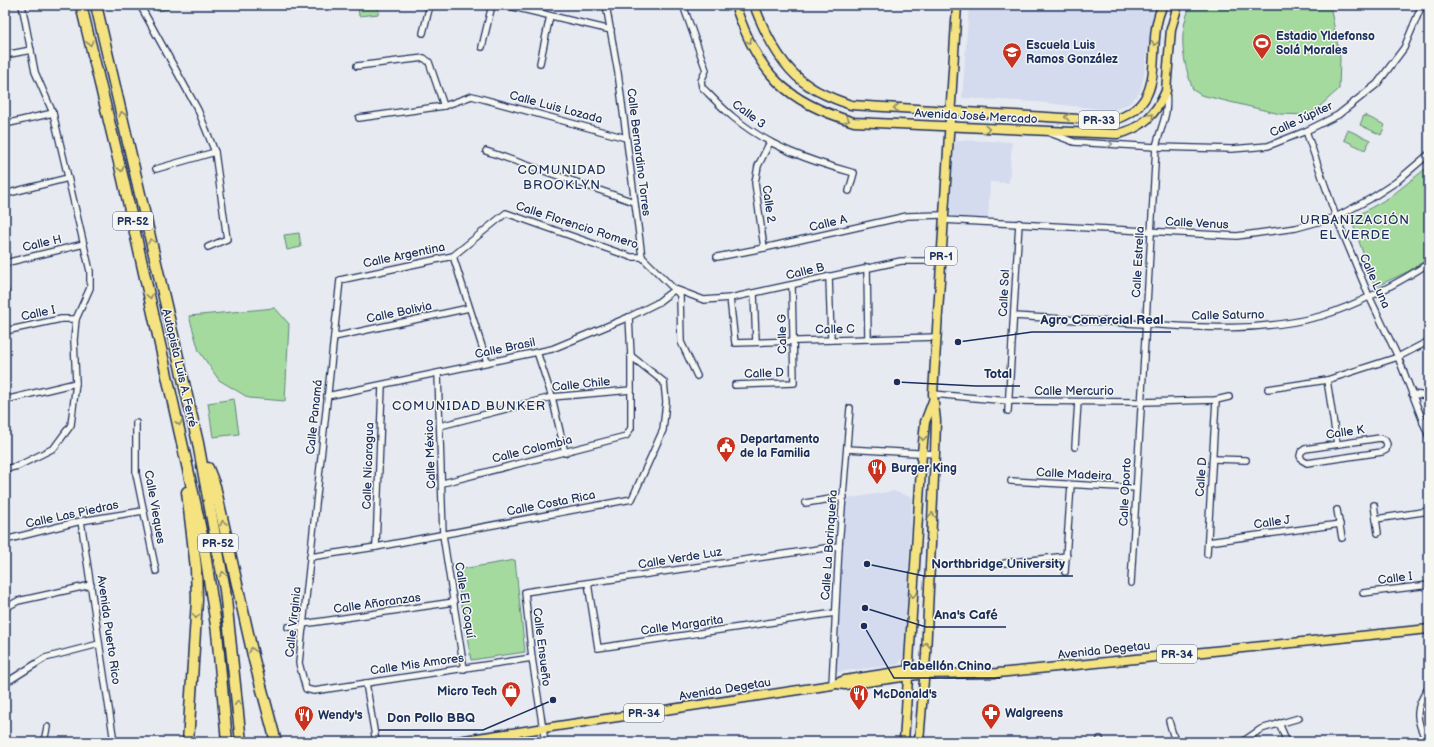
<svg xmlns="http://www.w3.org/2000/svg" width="1434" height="747" viewBox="0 0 1434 747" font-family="'Balsamiq Sans',sans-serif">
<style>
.built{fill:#d4dbee}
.green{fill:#a4da9e;stroke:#60847e}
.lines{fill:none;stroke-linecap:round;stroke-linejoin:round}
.minor-casing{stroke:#1b2f5e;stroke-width:8}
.primary-casing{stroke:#1b2f5e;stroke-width:11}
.motorway-casing{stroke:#1b2f5e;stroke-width:13}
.minor{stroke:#f6f6f2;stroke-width:5.5}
.primary{stroke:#f5e382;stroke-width:8}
.motorway{stroke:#f5e382;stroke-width:10}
.oneway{stroke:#888970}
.oneway2{stroke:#8892a8}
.labels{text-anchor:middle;stroke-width:3;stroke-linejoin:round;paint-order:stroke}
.shield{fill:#f6f6f2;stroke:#5d6b8a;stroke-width:1}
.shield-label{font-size:11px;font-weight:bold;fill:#1b2f5e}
.poi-label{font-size:12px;font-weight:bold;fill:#1b2f5e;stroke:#f6f6f2;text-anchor:start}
.street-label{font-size:12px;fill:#1b2f5e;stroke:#f6f6f2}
.neighbourhood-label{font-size:13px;letter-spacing:1px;fill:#1b2f5e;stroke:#f6f6f2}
.leader{fill:none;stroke:#1b2f5e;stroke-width:1.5}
.callout-dot{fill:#1b2f5e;stroke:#f6f6f2;stroke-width:1.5}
.callout-label{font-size:13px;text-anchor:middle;font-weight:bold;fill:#1b2f5e;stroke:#f6f6f2;stroke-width:3;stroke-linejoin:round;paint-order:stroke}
</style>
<rect width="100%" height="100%" fill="#e7eaf0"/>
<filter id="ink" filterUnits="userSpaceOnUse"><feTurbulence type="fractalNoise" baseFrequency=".025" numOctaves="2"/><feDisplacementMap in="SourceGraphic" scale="8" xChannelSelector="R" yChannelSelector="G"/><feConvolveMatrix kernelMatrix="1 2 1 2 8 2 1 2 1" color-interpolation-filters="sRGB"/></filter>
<g filter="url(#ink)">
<g class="built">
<polygon points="969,5 1154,5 1144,76 1140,92 1130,103 1117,109 1100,109 1037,102 962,98"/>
<polygon points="960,140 1012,142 1009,183 990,182 988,221 957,219 950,214 954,147 955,142"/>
<polygon points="893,491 912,497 904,656 899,664 895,665 836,672 846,499"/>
</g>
<g class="green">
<polygon points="152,5 173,5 168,9 157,11"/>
<polygon points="358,5 378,5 379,14 359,16"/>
<path d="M1191 5H1330L1340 58 1339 89 1310 115 1280 114 1201 95 1193 90C1183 61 1177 34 1191 5Z"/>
<polygon points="1364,115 1385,125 1381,135 1360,125"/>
<polygon points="1348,130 1370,140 1365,150 1344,140"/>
<polygon points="1429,166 1429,258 1409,271 1377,286 1374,284 1351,219 1390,197"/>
<polygon points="299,233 301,247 287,250 284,235"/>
<polygon points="275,308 289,324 285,401 249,398 219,380 199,351 189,316"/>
<polygon points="234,399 239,434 213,437 208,403"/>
<polygon points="515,560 525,652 471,660 456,570"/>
</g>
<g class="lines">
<defs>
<g id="minor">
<polyline points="140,5 198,110 215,152 227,239 208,247"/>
<polyline points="505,5 611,30"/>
<polyline points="606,5 618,73 642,257 680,295 681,342 697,376"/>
<path d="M683 5 706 70 701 81 702 87C712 97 722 108 733 117 769 147 810 161 854 173L849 191"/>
<polyline points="423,33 430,5"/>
<polyline points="482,47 492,5"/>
<polyline points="5,55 31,50"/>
<polyline points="540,63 550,16"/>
<polyline points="357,66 424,58 429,62 444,106"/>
<polyline points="359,118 444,106 472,96 626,138"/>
<polyline points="5,124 53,113"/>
<polyline points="1306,131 1336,217 1369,296 1398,357 1429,437"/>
<polyline points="1050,133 1074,142 1156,147 1232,149 1268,146 1306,131 1338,115 1377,84 1404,48 1422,5"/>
<polyline points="486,151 634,202"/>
<polyline points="156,169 215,152"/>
<polyline points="5,194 68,178"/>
<polyline points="943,220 1237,236 1296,228 1336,217 1370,199 1396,182 1429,154"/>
<polyline points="764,248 755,183 758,166 770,142"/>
<polyline points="453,256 487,362"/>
<polyline points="717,257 764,248 907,216 943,215"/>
<polyline points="5,263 84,244"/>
<polyline points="867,267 868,339"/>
<polyline points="829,276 831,340"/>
<polyline points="675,289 704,300 730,298 901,261 941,261"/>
<polyline points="5,290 6,294"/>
<polyline points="754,293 756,342"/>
<polyline points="730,298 735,343 937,337"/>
<path d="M1014 316C1057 319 1100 321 1143 324 1203 328 1262 332 1321 316 1355 306 1399 283 1429 263"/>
<polyline points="5,331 61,319 76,319"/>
<polyline points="334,337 469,308"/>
<polyline points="537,352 552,397 565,453"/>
<polyline points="438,373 443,535 464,669"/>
<polyline points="1327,380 1337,444"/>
<polyline points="735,385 794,383 792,285"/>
<polyline points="1268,389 1327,380 1398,357 1429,341"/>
<polyline points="933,394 1008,401 1142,402 1216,400 1229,397"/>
<polyline points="1412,394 1429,396"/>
<polyline points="327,396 552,349 629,317 657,303 675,289"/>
<polyline points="5,400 76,383"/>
<polyline points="1008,411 1019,223"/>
<polyline points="136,423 136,474 156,571"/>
<polyline points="1423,423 1429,420"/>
<polyline points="440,426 552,397 631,390"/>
<polygon points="1380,438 1385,440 1387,444 1386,450 1382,452 1307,463 1302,460 1300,456 1301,452 1305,449"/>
<polyline points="1075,447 1078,402"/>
<polyline points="847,449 935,454"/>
<polyline points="1213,459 1246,460"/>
<polyline points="5,469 18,466 54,448 71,425 76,383 74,340 76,319 90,288 90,271 53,113 35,72 22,5"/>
<polyline points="1011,481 1136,488"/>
<polyline points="443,483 626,436 631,428 631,356 629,317"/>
<polyline points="805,503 844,497"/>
<polyline points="1374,505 1378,533"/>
<polyline points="1337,510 1342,538"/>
<polyline points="1376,519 1429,511"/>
<polyline points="81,521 114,742"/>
<polyline points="5,540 81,521 143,511"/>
<polyline points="1208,542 1340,524"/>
<polyline points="376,547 382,386"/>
<polyline points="1207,554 1216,400"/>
<polyline points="310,557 376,547 632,499 663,430 666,402 664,382 631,356"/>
<polyline points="1005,563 1067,556"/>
<polyline points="1065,572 1071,485"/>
<polyline points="588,583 598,648 835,613"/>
<path d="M1131 583 1156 147C1161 125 1169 116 1166 92"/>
<polyline points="1363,593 1429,585"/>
<polyline points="5,608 18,601 91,585"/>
<polyline points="303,624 454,602"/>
<polyline points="288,627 303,628"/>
<polyline points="532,658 314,691 306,689 299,663 340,280 453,256 506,213 631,257 642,257"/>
<polyline points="366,683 376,742"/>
<polyline points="5,685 7,682 45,658 99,644"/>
<polyline points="832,685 839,546 850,408"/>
<polyline points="1169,721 1175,742"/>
<polyline points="1279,723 1287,742"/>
<polyline points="44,742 47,727"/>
<polyline points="545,742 532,658 525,592 839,546"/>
<polyline points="1100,742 1100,739"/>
<polyline points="1242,742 1261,729 1299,718"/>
<path d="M1427 742C1415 719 1414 708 1429 687"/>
</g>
<g id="primary">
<path d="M735 5C759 74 784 101 854 122L1117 134C1142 129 1156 114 1166 91L1171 29 1178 5"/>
<path d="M754 5C765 34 782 69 809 86 822 95 837 100 851 105L1111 121C1174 104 1142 47 1163 5"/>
<polyline points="837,684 845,685 924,674 998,673 1429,629"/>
<polyline points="451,742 832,685 845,680 909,670 921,673"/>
<polyline points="904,742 922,453 925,422 933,401"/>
<polyline points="919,742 926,655 935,454 936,421 933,394 957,5"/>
</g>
<g id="motorway">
<polyline points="81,5 123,179 191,483 203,540 217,632 227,742"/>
<polyline points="96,5 198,443 225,590 241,742"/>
<polyline points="208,468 215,486 254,660 276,742"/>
<polyline points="187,492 196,568 197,600 188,742"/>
</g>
</defs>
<use href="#minor" class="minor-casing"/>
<use href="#primary" class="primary-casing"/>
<use href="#motorway" class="motorway-casing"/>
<use href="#minor" class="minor"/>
<use href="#primary" class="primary"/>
<use href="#motorway" class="motorway"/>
</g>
<defs><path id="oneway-chevron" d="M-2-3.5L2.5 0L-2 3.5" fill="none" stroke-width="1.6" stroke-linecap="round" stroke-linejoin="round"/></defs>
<g class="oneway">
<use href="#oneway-chevron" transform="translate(749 41) rotate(62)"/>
<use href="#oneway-chevron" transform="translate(90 43) rotate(76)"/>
<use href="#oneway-chevron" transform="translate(1155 43) rotate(96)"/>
<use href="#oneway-chevron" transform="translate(896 108) rotate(-176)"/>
<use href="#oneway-chevron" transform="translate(122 114) rotate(-103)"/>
<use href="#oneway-chevron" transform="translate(1151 116) rotate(-47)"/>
<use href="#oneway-chevron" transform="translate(1067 117) rotate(-178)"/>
<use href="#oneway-chevron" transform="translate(847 120) rotate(17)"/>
<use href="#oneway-chevron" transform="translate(987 129) rotate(2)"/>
<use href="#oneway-chevron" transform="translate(121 169) rotate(76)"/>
<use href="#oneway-chevron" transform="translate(151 241) rotate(-103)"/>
<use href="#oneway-chevron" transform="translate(150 296) rotate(77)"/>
<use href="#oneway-chevron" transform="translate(179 423) rotate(77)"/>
<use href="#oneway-chevron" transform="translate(923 438) rotate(96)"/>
<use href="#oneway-chevron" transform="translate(932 515) rotate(-87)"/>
<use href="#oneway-chevron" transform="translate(223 523) rotate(-103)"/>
<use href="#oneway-chevron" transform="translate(223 574) rotate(-98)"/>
<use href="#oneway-chevron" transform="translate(913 595) rotate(94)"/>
<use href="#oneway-chevron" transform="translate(196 616) rotate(94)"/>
<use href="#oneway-chevron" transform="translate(926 645) rotate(-89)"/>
<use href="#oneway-chevron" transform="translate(252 650) rotate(-103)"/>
<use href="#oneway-chevron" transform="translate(238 703) rotate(-95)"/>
</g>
<use class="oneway2" href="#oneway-chevron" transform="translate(1110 144) rotate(3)"/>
</g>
<defs>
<symbol id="stadium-pin" viewBox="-11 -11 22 30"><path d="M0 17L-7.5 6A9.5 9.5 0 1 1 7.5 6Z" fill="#c8321e" stroke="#f6f6f2"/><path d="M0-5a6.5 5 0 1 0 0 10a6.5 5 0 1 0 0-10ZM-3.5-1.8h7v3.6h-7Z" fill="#fff"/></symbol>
<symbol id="school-pin" viewBox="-11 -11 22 30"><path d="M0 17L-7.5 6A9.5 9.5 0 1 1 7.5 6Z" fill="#c8321e" stroke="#f6f6f2"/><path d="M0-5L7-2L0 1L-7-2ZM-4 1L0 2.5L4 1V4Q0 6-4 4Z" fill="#fff"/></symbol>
<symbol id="civic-pin" viewBox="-11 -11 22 30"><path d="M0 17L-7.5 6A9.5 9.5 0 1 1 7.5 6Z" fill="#c8321e" stroke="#f6f6f2"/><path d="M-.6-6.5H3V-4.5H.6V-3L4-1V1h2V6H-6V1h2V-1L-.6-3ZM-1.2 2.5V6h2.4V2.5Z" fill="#fff"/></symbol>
<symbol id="restaurant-pin" viewBox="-11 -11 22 30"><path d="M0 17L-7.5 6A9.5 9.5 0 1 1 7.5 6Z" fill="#c8321e" stroke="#f6f6f2"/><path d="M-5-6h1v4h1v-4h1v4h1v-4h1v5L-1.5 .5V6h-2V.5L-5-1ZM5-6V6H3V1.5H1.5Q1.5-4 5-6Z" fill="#fff"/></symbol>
<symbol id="shop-pin" viewBox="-11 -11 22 30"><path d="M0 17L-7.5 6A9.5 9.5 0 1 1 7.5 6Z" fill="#c8321e" stroke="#f6f6f2"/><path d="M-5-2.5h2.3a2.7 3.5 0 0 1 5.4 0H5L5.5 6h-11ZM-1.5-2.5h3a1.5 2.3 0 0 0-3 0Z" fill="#fff"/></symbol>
<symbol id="pharmacy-pin" viewBox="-11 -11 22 30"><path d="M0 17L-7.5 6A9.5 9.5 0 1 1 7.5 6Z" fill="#c8321e" stroke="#f6f6f2"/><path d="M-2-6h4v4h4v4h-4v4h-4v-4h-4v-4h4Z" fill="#fff"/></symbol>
</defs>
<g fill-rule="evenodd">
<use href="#stadium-pin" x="1251" y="32" width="22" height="30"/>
<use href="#school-pin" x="1001" y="41" width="22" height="30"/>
<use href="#civic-pin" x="715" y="435" width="22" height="30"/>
<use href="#restaurant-pin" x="866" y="457" width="22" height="30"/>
<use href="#shop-pin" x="500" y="680" width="22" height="30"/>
<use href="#restaurant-pin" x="848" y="683" width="22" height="30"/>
<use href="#pharmacy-pin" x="980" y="702" width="22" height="30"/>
<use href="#restaurant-pin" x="293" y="704" width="22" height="30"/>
</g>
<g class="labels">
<g class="shield">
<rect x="1079" y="111" width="40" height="18" rx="3"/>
<rect x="113" y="212" width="40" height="18" rx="3"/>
<rect x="925" y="247" width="32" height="18" rx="3"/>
<rect x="198" y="534" width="40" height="18" rx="3"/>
<rect x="1157" y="645" width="40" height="18" rx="3"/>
<rect x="624" y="704" width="40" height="18" rx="3"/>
</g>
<g class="shield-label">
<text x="1099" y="124">PR-33</text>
<text x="133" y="225">PR-52</text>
<text x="941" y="260">PR-1</text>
<text x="218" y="547">PR-52</text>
<text x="1177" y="658">PR-34</text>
<text x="644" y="717">PR-34</text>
</g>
<g class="poi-label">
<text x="1276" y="40">Estadio Yldefonso<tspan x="1276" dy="14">Solá Morales</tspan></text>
<text x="1026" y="49">Escuela Luis<tspan x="1026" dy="14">Ramos González</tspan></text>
<text x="740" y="443">Departamento<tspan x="740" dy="14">de la Familia</tspan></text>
<text x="891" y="472">Burger King</text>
<text x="497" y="695" text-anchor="end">Micro Tech</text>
<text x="873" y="698">McDonald's</text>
<text x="1005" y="717">Walgreens</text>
<text x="318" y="719">Wendy's</text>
</g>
<g class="street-label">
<text transform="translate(556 107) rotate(15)" y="4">Calle Luis Lozada</text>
<text transform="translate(749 114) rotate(37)" y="4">Calle 3</text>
<text transform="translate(976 116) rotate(3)" y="4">Avenida José Mercado</text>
<text transform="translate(1301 119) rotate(-25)" y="4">Calle Júpiter</text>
<text transform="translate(639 152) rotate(83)" y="4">Calle Bernardino Torres</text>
<text transform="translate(769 204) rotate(82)" y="4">Calle 2</text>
<text transform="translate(828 223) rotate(-13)" y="4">Calle A</text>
<text transform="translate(1197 223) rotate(3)" y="4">Calle Venus</text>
<text transform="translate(577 225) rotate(18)" y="4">Calle Florencio Romero</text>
<text transform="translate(42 243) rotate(-13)" y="4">Calle H</text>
<text transform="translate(404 255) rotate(-12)" y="4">Calle Argentina</text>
<text transform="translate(1138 262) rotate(-87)" y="4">Calle Estrella</text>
<text transform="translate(805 271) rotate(-14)" y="4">Calle B</text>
<text transform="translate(1375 281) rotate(66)" y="4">Calle Luna</text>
<text transform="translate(1004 293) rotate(-87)" y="4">Calle Sol</text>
<text transform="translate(399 312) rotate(-12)" y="4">Calle Bolivia</text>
<text transform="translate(38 313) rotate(-12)" y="4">Calle I</text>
<text transform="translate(1228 315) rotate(-1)" y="4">Calle Saturno</text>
<text transform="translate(835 329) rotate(-1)" y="4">Calle C</text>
<text transform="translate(782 334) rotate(-91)" y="4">Calle G</text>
<text transform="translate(505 348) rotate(-12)" y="4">Calle Brasil</text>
<text transform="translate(180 368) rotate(77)" y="4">Autopista Luis A. Ferré</text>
<text transform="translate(764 373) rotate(-2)" y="4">Calle D</text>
<text transform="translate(581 384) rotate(-6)" y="4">Calle Chile</text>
<text x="1074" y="395">Calle Mercurio</text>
<text transform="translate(314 417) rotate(-84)" y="4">Calle Panamá</text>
<text transform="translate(1345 432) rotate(-8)" y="4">Calle K</text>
<text transform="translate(532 449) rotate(-14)" y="4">Calle Colombia</text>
<text transform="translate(430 454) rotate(-92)" y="4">Calle México</text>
<text transform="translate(368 466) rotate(-88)" y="4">Calle Nicaragua</text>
<text transform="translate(1074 474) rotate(3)" y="4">Calle Madeira</text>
<text transform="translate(1201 477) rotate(-86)" y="4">Calle D</text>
<text transform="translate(1125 492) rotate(-87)" y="4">Calle Oporto</text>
<text transform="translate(551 503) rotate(-11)" y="4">Calle Costa Rica</text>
<text transform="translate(155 507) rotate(80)" y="4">Calle Vieques</text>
<text transform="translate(72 514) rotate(-12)" y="4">Calle Las Piedras</text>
<text transform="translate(1272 522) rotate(-8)" y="4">Calle J</text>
<text transform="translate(829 545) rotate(-86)" y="4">Calle La Borinqueña</text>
<text transform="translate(680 558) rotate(-9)" y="4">Calle Verde Luz</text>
<text transform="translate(1395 578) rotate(-7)" y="4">Calle I</text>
<text transform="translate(465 600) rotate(81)" y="4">Calle El Coquí</text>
<text transform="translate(377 603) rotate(-8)" y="4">Calle Añoranzas</text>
<text transform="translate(293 622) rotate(-84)" y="4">Calle Virginia</text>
<text transform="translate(682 625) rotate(-8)" y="4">Calle Margarita</text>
<text transform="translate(109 630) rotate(82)" y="4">Avenida Puerto Rico</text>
<text transform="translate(542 647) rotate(83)" y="4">Calle Ensueño</text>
<text transform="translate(1104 650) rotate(-6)" y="4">Avenida Degetau</text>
<text transform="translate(417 664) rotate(-8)" y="4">Calle Mis Amores</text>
<text transform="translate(725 689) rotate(-9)" y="4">Avenida Degetau</text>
</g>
<g class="neighbourhood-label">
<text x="562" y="174">COMUNIDAD<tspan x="562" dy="15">BROOKLYN</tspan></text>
<text x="1355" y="224">URBANIZACIÓN<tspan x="1355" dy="15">EL VERDE</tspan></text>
<text x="469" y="410">COMUNIDAD BUNKER</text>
</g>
</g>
<path class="leader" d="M958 342L1032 332H1171M897 382L976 386H1020M867 564L924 576H1073M865 608L926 627H1006M864 626L894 678H1000M553 700L483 730H379"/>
<g class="callout-dot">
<circle cx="958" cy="342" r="4"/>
<circle cx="897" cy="382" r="4"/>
<circle cx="867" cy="564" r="4"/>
<circle cx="865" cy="608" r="4"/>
<circle cx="864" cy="626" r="4"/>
<circle cx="553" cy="700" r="4"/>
</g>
<g class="callout-label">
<text x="1102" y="324">Agro Comercial Real</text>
<text x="998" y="378">Total</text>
<text x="998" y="568">Northbridge University</text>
<text x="966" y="619">Ana's Café</text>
<text x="947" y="670">Pabellón Chino</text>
<text x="431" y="722">Don Pollo BBQ</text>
</g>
<rect width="1434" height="747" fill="none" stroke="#f6f6f2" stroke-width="20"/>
<rect x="10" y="10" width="1414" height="727" fill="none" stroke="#1b2f5e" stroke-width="1.5" filter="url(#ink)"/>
</svg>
